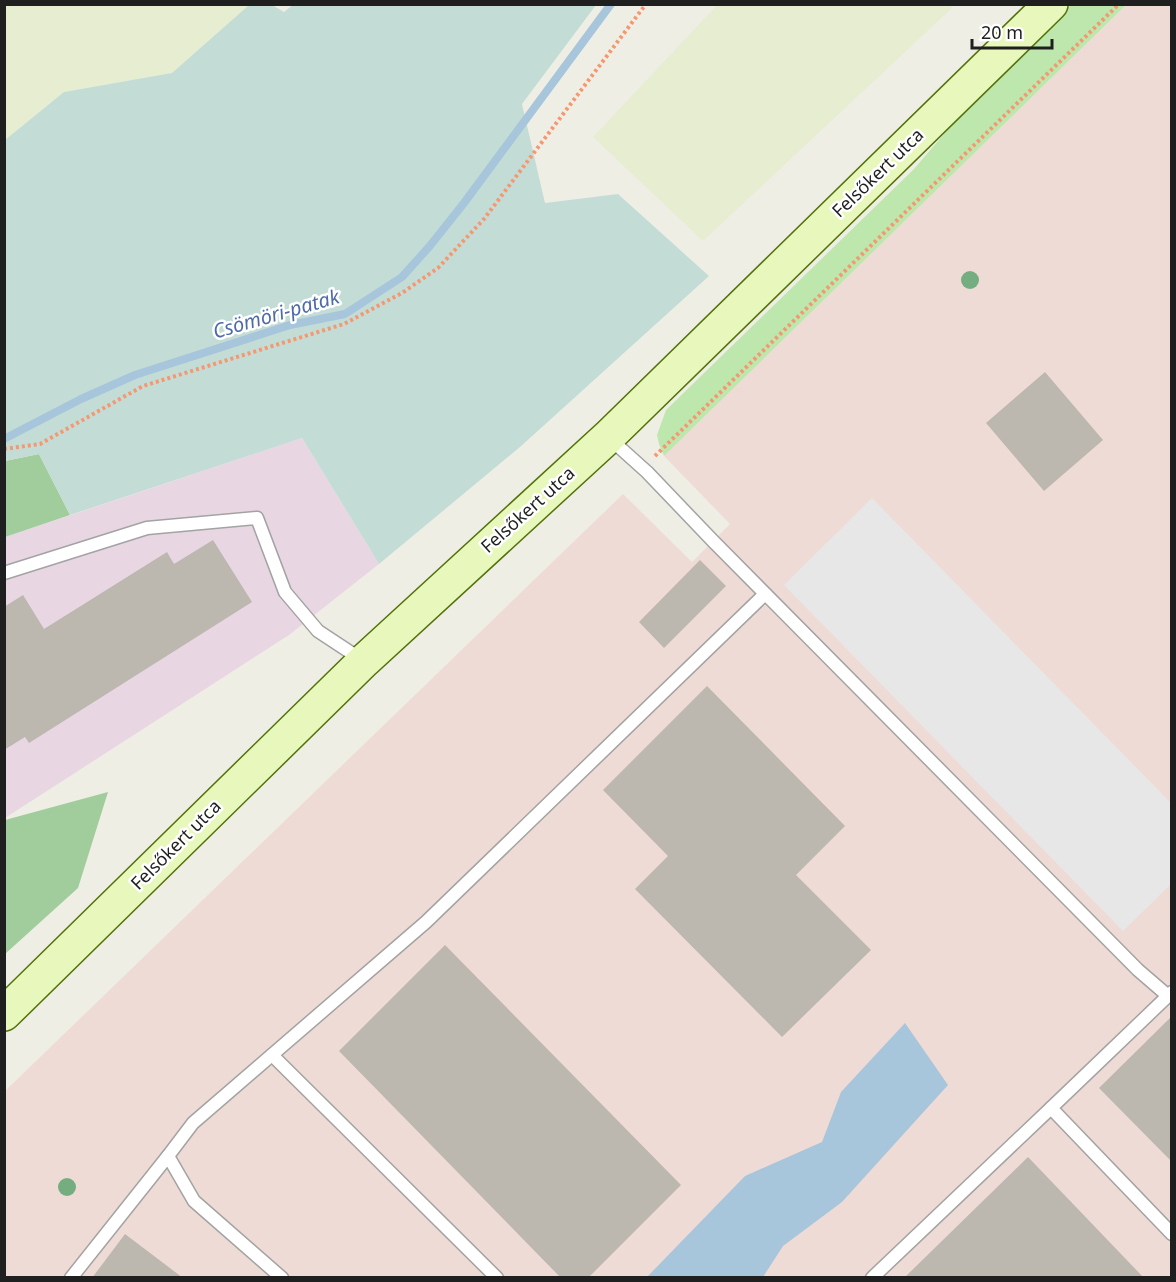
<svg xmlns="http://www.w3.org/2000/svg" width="1176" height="1282" viewBox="0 0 1176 1282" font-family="'Noto Sans',sans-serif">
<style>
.commercial{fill:#efdbd5}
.industrial{fill:#e8d7e2}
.farmland{fill:#e6edd1}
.grass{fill:#bee7ad}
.forest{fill:#a0cd9b}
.wetland{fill:#c3ddd6}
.parking{fill:#e7e7e7}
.water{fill:#a7c5db}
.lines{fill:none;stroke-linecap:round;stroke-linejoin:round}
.stream{stroke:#a7c5db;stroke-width:8}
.building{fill:#bcb7af}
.lane-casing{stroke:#a3a3a3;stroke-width:15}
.secondary-casing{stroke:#527209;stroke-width:36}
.path{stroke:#f59871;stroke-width:4;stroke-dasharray:3 3;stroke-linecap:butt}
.lane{stroke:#fff;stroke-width:12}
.secondary{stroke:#e8f7bb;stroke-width:33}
.tree{fill:#74ae80}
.labels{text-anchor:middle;stroke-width:5;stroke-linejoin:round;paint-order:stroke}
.street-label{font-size:18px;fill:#1f1f1f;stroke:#fff}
.water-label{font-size:20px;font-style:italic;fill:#4e6aab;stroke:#fff}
</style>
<rect width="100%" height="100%" fill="#efeee5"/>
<polygon class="commercial" points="1126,5 1171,5 1171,1277 5,1278 5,1091 623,494 692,562 730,524 664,456"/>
<polygon class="industrial" points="302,438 379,564 289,635 5,818 5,537"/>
<g class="farmland">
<polygon points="5,5 249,5 172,73 64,92 5,140"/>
<polygon points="950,5 952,8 703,241 593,137 717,5"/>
</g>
<polygon class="grass" points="1071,5 1126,5 664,456 659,444 657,435 666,410 914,169 987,84"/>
<g class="forest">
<polygon points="39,454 70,515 5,537 5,461"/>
<polygon points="108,792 78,888 5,954 5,820"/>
</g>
<polygon class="wetland" points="294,4 596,5 522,104 545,203 618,194 709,276 520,447 379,564 302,438 70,515 39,454 5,461 5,140 64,92 172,73 249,5 272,5 284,12"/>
<polygon class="parking" points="872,498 1171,803 1171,884 1123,931 784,585"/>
<polygon class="water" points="905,1023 948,1085 842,1202 783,1246 763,1277 647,1277 745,1176 822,1142 841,1092"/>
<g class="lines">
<polyline class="stream" points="4,439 81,399 135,375 290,325 345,314 402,277 429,247 464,203 611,4"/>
</g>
<g class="building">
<polygon points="1045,372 1103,440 1044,491 986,423"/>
<polygon points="213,540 252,602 29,743 25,737 4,750 4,607 23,595 44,629 167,552 174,564"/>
<polygon points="700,560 726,586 664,648 639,622"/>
<polygon points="707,686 845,826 796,875 871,950 782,1037 635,889 668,856 603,790"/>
<polygon points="445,945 681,1185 588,1278 561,1278 339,1051"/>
<polygon points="1172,1016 1172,1162 1099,1088"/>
<polygon points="1028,1157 1144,1278 904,1278"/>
<polygon points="125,1234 183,1278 92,1278"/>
</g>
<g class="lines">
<defs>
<g id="lane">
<polyline points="608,437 647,472 713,541 1138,970 1167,995"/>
<polyline points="4,573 147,528 257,518 285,592 318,631 362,660"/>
<polyline points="1172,992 1051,1108 1172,1234"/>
<polyline points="272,1055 497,1278"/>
<polyline points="71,1278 168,1156"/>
<polyline points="282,1278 194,1201 168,1156 193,1123 426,922 765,594"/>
<polyline points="872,1278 1051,1108"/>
</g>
<polyline id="secondary" points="4,1014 364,661 608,437 1051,4"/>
</defs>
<use href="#lane" class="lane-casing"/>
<use href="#secondary" class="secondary-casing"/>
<g class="path">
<polyline points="4,449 40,444 143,386 344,324 402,293 438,268 484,219 646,4"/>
<polyline points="655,456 1119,4"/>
</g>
<use href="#lane" class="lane"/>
<use href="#secondary" class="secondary"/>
</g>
<g class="tree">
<circle cx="970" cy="280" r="9"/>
<circle cx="67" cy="1187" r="9"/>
</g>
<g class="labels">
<g class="street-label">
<text transform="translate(878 173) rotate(-44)" y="6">Felsőkert utca</text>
<text transform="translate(528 510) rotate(-42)" y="6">Felsőkert utca</text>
<text transform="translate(176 845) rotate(-45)" y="6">Felsőkert utca</text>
</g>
<g class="water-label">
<text transform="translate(276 314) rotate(-16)" y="7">Csömöri-patak</text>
</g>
</g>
<rect width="1176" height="1282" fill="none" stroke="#1f1f1f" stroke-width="12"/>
<path d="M972 39v9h80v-9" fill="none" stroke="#1f1f1f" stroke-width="3"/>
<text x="981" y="39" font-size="18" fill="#1f1f1f" stroke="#ffffff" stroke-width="4.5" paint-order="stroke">20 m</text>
</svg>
